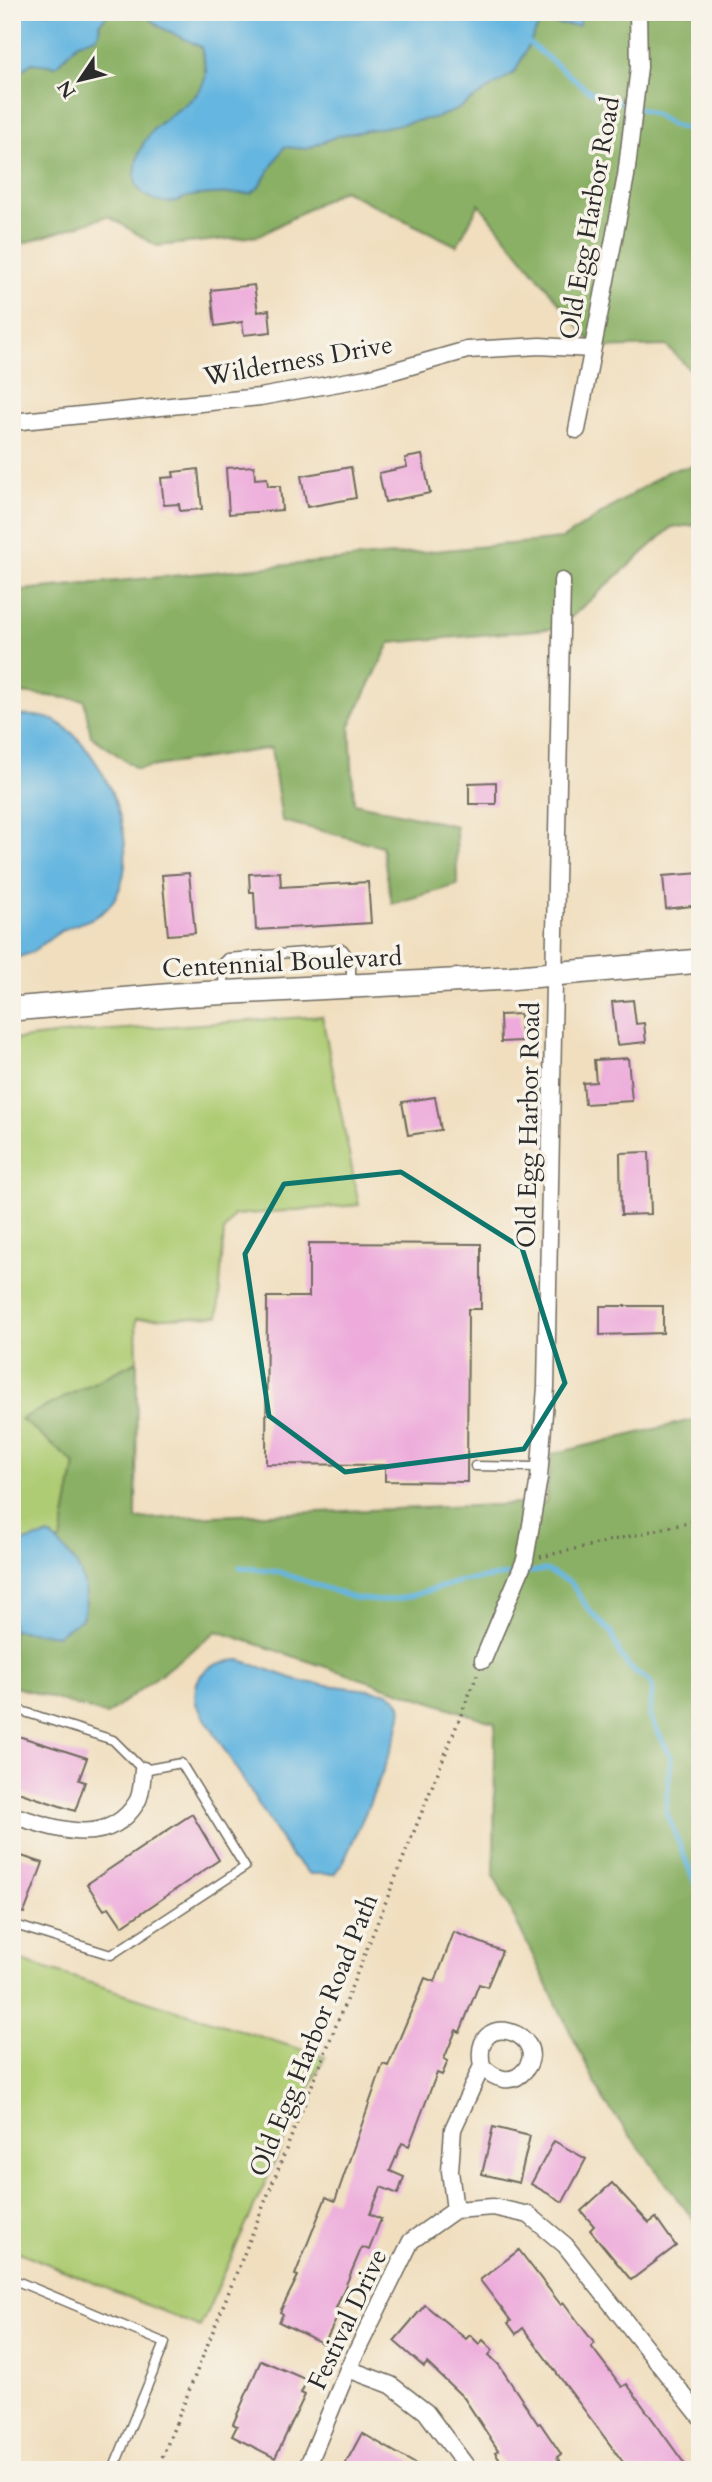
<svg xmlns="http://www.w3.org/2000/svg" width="712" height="2482" viewBox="0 0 712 2482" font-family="Cardo,serif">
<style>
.green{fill:#aecc73;stroke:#6c7c4f;stroke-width:2}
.forest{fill:#8ab065;stroke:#5a6e48;stroke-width:2}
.water{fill:#65b6e0;stroke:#487086;stroke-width:2}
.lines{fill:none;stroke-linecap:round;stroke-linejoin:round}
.stream{stroke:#65b6e0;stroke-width:5}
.building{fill:#edaadb}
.lane-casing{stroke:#706a5e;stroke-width:11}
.street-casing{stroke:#706a5e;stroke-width:19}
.secondary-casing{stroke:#706a5e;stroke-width:26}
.path{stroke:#706a5e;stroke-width:3.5;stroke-dasharray:2 5;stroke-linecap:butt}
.lane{stroke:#fff;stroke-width:8}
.street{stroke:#fff;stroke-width:16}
.secondary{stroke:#fff;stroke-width:23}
.marked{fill:none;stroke:#0f766e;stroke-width:5;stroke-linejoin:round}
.labels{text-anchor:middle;stroke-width:7;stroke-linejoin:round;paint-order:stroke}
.street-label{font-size:26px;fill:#2b2b2b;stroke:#f7f3e8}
</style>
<rect width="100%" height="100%" fill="#f7f3e8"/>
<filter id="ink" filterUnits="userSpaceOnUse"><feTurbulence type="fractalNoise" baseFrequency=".0143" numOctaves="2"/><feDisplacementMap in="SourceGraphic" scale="14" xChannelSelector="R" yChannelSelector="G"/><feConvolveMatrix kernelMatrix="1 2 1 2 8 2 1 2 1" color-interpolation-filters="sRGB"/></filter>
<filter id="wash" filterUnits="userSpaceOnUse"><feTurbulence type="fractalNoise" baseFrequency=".00686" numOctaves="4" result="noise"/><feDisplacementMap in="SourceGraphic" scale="28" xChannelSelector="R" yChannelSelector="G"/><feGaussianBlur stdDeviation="1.57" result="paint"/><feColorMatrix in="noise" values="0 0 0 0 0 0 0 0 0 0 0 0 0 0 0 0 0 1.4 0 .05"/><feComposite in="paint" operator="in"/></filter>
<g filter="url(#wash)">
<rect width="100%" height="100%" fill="#f0debe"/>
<g class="green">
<polygon points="322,1016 359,1205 234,1215 224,1231 218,1316 136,1319 137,1361 22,1419 75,1464 61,1541 12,1560 12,1040 82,1032"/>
<polygon points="12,1958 325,2057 297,2112 200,2327 12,2249"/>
</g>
<g class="forest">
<polygon points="110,12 141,12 202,48 207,83 251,193 284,147 537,12 700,12 700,380 667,346 596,348 479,204 457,246 343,190 259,236 157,246 108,216 12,247 12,73"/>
<polygon points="700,465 700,525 672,527 559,628 390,643 350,725 354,803 456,826 457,885 392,904 382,846 282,821 271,748 137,769 91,736 84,700 12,692 12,591 562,539 670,470"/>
<polygon points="137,1361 136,1519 545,1503 552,1454 700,1418 700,2228 604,2101 494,1876 495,1723 217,1631 107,1715 12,1686 12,1560 61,1540 75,1464 21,1419"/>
</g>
<g class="water">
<polygon points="12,12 110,12 99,24 100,31 96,37 78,43 56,66 32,63 12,77"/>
<path d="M141 12H584L578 26 540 23 515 72 456 110 438 117 337 136 307 149 284 147 258 188 251 193C231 194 211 193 192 196 186 196 183 200 177 201 159 206 133 195 135 174 139 110 201 115 206 73 207 66 202 54 201 47L160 27Z"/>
<path d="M12 716C25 715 43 715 55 721 105 747 150 856 110 905 98 920 79 922 63 930 44 940 36 956 12 958Z"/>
<path d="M49 1535C76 1557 94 1585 82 1619L57 1635 12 1630V1545Z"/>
<path d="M240 1660 303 1682 385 1692C391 1695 398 1698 401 1705 408 1722 354 1838 344 1861L334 1874H310L291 1856 196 1704C191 1672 211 1662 240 1660Z"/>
</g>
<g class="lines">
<g class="stream">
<polyline points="523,38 589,91 657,115 671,125 700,132"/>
<polyline points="240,1567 279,1572 354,1598 379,1601 403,1598 462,1581 546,1570 571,1583 589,1610 611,1632 620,1654 629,1667 649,1681 653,1688 650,1716 671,1757 666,1811 700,1896"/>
</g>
</g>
<g id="blocks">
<g class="building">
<polygon points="254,285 258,312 269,310 271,332 244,335 242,322 215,326 211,290"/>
<polygon points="422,455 430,493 385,502 379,473 407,467 405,458"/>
<polygon points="254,466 255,479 267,478 268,486 280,486 282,510 229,514 226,468"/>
<polygon points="351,467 356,498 307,507 301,476"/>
<polygon points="198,469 202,509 180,511 179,504 164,505 161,478 174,477 173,472"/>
<polygon points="496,782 496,804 469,804 469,783"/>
<polygon points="280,872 281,887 368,882 371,923 256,930 254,892 250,892 249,874"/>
<polygon points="189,873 195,933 168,935 162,875"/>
<polygon points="700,873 700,905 666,909 663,876"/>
<polygon points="633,1000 636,1024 644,1023 646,1042 617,1045 612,1002"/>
<polygon points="520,1014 521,1041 501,1042 500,1015"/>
<polygon points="628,1058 632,1101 585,1104 583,1083 596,1082 594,1060"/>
<polygon points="435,1097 441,1130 408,1135 402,1102"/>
<polygon points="649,1152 651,1214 621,1215 620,1153"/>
<polygon points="309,1243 481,1244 481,1309 468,1309 467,1482 385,1481 385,1465 266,1464 267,1297 309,1297"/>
<polygon points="600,1306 663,1306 663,1333 600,1335"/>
<polygon points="12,1734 87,1758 79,1780 85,1782 75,1811 12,1790"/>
<polygon points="192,1814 219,1860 122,1926 109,1907 104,1910 87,1884"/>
<polygon points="12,1853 43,1863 24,1913 12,1909"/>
<polygon points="454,1932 502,1951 487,1987 479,1984 460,2032 456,2030 444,2059 448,2061 442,2075 437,2073 409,2146 402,2143 390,2171 404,2177 398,2194 381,2187 370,2214 381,2219 369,2250 362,2247 336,2308 341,2310 324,2344 279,2322 283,2314 280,2312 298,2276 295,2275 326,2197 335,2201 383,2064 388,2066 425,1978 435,1982"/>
<polygon points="493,2127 530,2136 519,2183 482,2174"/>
<polygon points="554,2141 586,2159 563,2202 531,2184"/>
<polygon points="612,2183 649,2223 656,2218 676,2246 631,2280 590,2230 594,2226 581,2211"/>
<polygon points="519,2250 561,2305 564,2303 594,2343 591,2346 622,2387 627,2384 689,2470 629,2470 523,2328 516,2334 508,2323 511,2321 480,2280"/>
<polygon points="425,2305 466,2339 470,2335 479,2344 483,2340 493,2350 489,2355 499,2365 538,2424 540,2423 561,2454 557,2457 565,2470 521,2470 517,2463 507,2470 495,2452 498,2450 464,2398 427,2363 424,2367 394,2341"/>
<polygon points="261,2360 307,2380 301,2393 305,2395 275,2458 232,2436 237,2426 233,2424"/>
<polygon points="362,2433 426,2470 342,2470"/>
</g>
</g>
</g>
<g filter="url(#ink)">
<use href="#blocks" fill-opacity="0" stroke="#706a5e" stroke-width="2"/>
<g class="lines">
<defs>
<g id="lane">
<polyline points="224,989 222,963 227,958 343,949 351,960 351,983"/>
<polyline points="475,1466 540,1467"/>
<polyline points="12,1708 113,1740 143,1770 181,1763 245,1867 111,1955 12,1924"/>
<polyline points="12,2279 165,2343 113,2470"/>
</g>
<g id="street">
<polyline points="12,422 260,397 372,377 467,350 540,346 591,349"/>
<polyline points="577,430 626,176 639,67 638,12"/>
<polyline points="483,1660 525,1560 539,1478 546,1387 562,581"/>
<path d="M12 1815C54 1828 108 1850 137 1802 142 1794 142 1779 143 1770"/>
<path d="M455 2210 450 2171 453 2129 482 2066C494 2079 512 2086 525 2070 553 2034 470 2005 482 2066"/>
<polyline points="348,2369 391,2385 426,2412 469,2470"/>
<polyline points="306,2470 348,2369 411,2241 455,2210 493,2207 529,2215 565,2245 700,2416"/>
</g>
<polyline id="secondary" points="12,1009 176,995 508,978 700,961"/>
</defs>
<use href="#lane" class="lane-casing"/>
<use href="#street" class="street-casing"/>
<use href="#secondary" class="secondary-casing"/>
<g class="path">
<polyline points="540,1557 700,1520"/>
<polyline points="176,2423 477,1675"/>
<polyline points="157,2470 176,2423"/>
</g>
<use href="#lane" class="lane"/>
<use href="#street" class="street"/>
<use href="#secondary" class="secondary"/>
</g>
</g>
<path class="marked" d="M401 1172 522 1248 565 1383 524 1449 345 1472 269 1416 245 1254 284 1184Z"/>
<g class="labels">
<g class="street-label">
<text transform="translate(589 218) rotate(-80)" y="9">Old Egg Harbor Road</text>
<text transform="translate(298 360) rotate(-10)" y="9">Wilderness Drive</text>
<text transform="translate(282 962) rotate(-3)" y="9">Centennial Boulevard</text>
<text transform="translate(528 1125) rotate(-89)" y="9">Old Egg Harbor Road</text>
<text transform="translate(313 2035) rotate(-68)" y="9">Old Egg Harbor Road Path</text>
<text transform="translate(347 2319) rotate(-65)" y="9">Festival Drive</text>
</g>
</g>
<rect width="712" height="2482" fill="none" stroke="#f7f3e8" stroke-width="42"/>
<g transform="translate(80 80) rotate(235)" stroke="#f7f3e8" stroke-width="5" paint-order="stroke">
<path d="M0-5L12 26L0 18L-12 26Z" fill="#2b2b2b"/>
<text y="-10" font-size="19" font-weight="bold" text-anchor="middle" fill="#2b2b2b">N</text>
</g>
</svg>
